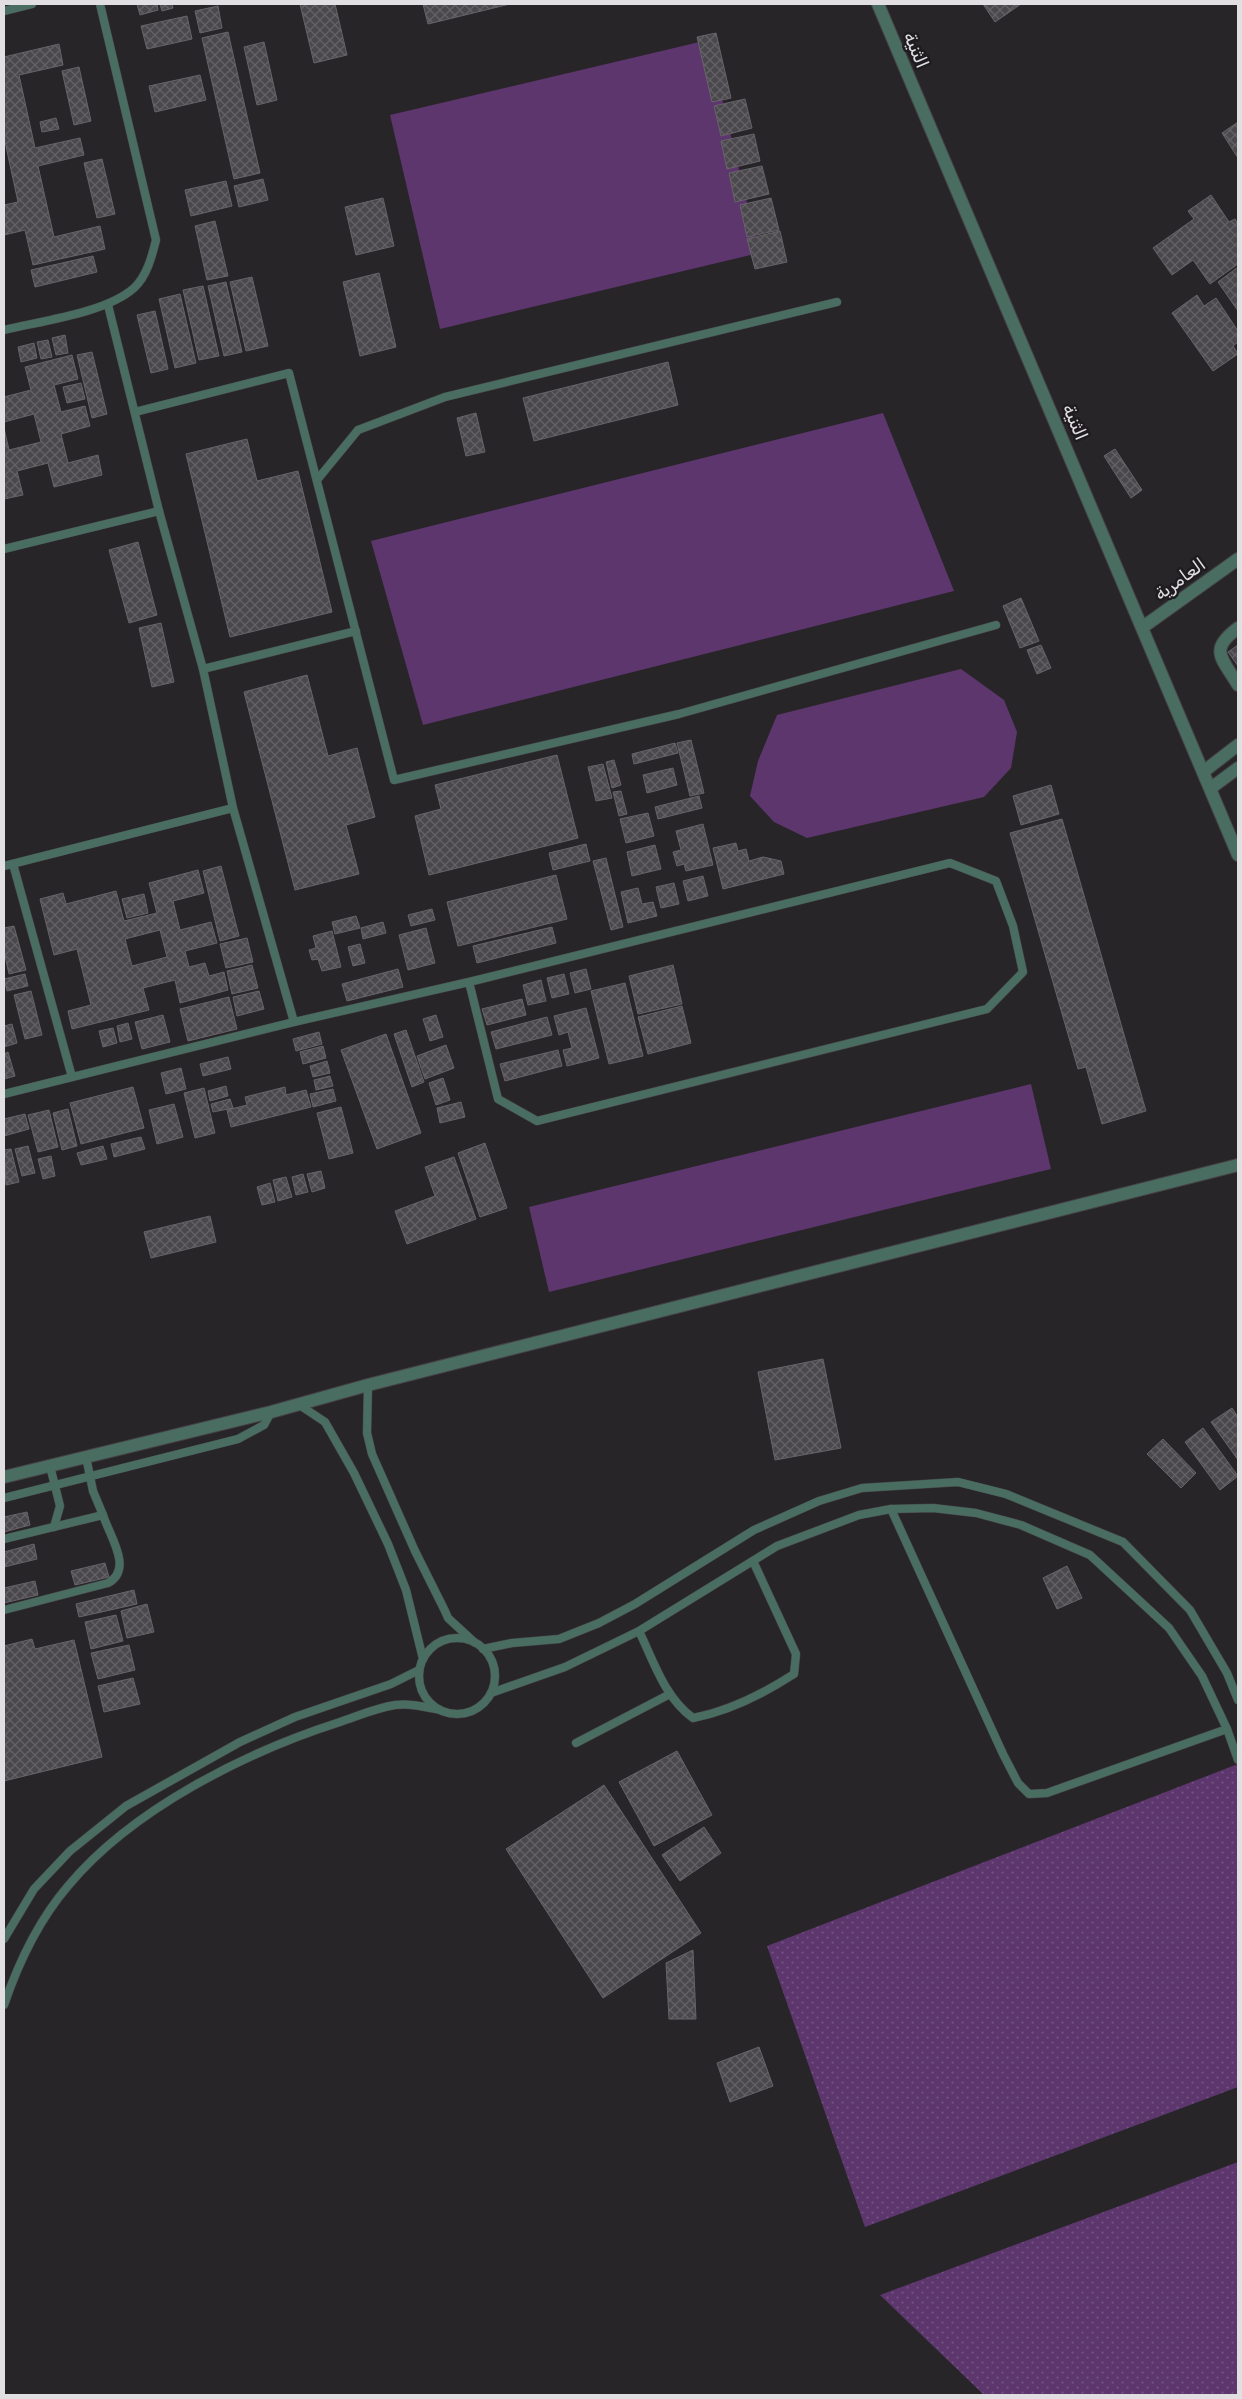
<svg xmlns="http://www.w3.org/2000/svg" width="1242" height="2399" viewBox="0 0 1242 2399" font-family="Rubik,Cairo,sans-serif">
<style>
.grass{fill:url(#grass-dots)}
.pitch{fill:#5c366d}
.building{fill:url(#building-cross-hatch);stroke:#676469;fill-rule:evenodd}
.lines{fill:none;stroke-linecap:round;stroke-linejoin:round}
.lane-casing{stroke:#464347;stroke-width:9}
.street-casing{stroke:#464347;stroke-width:14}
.lane{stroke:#496d60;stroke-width:8}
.street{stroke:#496d60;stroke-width:12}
.labels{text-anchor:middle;stroke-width:5;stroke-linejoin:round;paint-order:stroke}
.street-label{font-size:18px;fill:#e1dfe2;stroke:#1f1c20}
</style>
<defs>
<pattern id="grass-dots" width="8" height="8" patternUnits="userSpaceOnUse" patternTransform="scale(1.25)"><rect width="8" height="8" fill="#5c366d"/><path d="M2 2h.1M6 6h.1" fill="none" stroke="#735382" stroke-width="1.8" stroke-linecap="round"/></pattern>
<pattern id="building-cross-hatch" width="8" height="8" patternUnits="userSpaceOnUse" patternTransform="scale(1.25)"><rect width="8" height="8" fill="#4b484d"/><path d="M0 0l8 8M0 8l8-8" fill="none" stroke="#656266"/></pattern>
</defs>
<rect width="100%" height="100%" fill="#282529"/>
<g class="grass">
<polygon points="1238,1764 1238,2087 865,2227 767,1946"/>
<polygon points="1238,2162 1238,2395 984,2395 880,2295"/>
</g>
<g class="pitch">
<polygon points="708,40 759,253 440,329 390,115"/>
<polygon points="883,413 954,591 423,725 371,541"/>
<polygon points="961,669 1004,700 1017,732 1011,768 984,797 807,838 774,822 750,796 758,761 777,715"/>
<polygon points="1031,1084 1051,1169 549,1292 529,1207"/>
</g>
<g class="building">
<polygon points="137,4 157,4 158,10 140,15"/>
<polygon points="160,4 172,4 173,8 162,11"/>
<polygon points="300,4 335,4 347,55 314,63"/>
<polygon points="423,4 510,4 428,24"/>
<polygon points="983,4 1021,4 995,22"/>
<polygon points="218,6 222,28 200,33 195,11"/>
<polygon points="187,16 192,39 147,49 141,26"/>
<polygon points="228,32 260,173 234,179 202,38"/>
<polygon points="716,33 731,98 712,102 697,37"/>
<polygon points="264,42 277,100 257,105 244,47"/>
<polygon points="59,44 63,65 19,75 35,148 80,138 84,155 38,166 54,237 100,226 105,249 33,265 25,230 4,235 4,205 18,202 4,137 4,57"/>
<polygon points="79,67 91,121 74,125 62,71"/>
<polygon points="200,75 206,100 155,112 149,86"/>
<polygon points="745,99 752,128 721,136 714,106"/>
<polygon points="56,118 59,129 42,132 40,122"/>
<polygon points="1238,122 1238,158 1222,133"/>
<polygon points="754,134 760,161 727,169 721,141"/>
<polygon points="102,159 115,214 97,218 84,163"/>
<polygon points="762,166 769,194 735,202 729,173"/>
<polygon points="263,179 268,200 239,207 234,186"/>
<polygon points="226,181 232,206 191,216 185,190"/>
<polygon points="1211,195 1229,222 1235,219 1238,224 1238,264 1210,284 1193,260 1172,275 1153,248 1194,219 1188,211"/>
<polygon points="383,198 394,246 356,255 345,207"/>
<polygon points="771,198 779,230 747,237 740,205"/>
<polygon points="215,221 228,276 207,280 195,226"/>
<polygon points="780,231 787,262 755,269 747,239"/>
<polygon points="93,256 97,272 35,287 31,270"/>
<polygon points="1238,267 1238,311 1218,282"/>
<polygon points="379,273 396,347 360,356 343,282"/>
<polygon points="252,277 268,346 246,351 230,282"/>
<polygon points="226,282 242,352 224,356 208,286"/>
<polygon points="203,286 219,356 199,360 183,290"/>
<polygon points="180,294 196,363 175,368 159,299"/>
<polygon points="1197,295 1204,306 1216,298 1238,331 1238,342 1233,346 1238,354 1213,371 1172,313"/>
<polygon points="155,311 168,369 151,373 137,315"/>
<polygon points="65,335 68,353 56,355 52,338"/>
<polygon points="48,340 52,357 41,359 37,342"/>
<polygon points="34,343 37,358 21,362 18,347"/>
<polygon points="92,352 107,414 92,418 77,355"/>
<polygon points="72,355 78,379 54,385 61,412 85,406 90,426 61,434 68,463 98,455 102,475 54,487 48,463 17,471 23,495 4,499 4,428 9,450 41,442 34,414 4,422 4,397 31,390 25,367"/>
<polygon points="668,362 678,405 534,441 523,398"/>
<polygon points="81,383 85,399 67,403 63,387"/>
<polygon points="476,413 485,452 466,456 457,418"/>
<polygon points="247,439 257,481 298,471 332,612 230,637 186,454"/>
<polygon points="1115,449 1142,490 1131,498 1104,456"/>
<polygon points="138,542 157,615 129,623 109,550"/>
<polygon points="1021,598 1039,641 1020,648 1003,606"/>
<polygon points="161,623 174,682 152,687 139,628"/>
<polygon points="1041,645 1051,668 1037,674 1027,650"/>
<polygon points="1238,645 1238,666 1228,652"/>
<polygon points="307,675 328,756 357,748 375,817 346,825 359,874 295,890 244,692"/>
<polygon points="691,740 704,793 690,796 677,743"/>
<polygon points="675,743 678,753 634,764 632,754"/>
<polygon points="557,755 578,838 429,875 415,816 441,809 435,785"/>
<polygon points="614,760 621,785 612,788 606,762"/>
<polygon points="603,764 612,798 596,801 588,767"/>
<polygon points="673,768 677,785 647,793 643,775"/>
<polygon points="1051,785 1059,814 1021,825 1013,796"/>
<polygon points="621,791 627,814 619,816 613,792"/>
<polygon points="699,796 702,808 658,819 655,807"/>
<polygon points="648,813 654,836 626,843 620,819"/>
<polygon points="1062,819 1146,1111 1102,1124 1086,1067 1078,1069 1010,833"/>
<polygon points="703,824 713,865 686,871 684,864 677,866 673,852 681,850 676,831"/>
<polygon points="736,843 738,851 746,849 749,861 763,857 781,861 784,874 723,889 713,848"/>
<polygon points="586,844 590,861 553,870 549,853"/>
<polygon points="655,845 661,869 632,876 627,852"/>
<polygon points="606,858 623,927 611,930 593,861"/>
<polygon points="221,866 239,936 220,941 203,871"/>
<path d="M198 870 204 893 173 901 180 930 211 922 217 943 185 951 189 967 205 963 209 976 224 972 228 990 180 1003 175 980 143 988 149 1010 72 1029 68 1011 91 1005 77 949 54 955 40 899 63 893 66 904 116 891 124 921 157 913 149 883ZM160 930 167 957 132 966 125 939Z"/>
<polygon points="556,875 567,919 458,946 447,902"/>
<polygon points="703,876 708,896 688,901 683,881"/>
<polygon points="674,883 679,904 661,908 656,887"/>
<polygon points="638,888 642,904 653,902 657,916 628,923 621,892"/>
<polygon points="144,894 148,913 127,918 122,899"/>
<polygon points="432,909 435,920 411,926 408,915"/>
<polygon points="356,916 360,928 335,934 332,922"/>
<polygon points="383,922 386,933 363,939 361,928"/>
<polygon points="14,926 26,970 9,974 4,951 4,928"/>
<polygon points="552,927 556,943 477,963 473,946"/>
<polygon points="426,928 435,963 408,970 399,935"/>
<polygon points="332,931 341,967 322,971 318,959 312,960 309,950 316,948 313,936"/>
<polygon points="247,938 253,962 226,968 220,944"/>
<polygon points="360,944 365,963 353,966 348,947"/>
<polygon points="252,965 258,988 232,994 227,971"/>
<polygon points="673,965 682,1004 638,1014 629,976"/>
<polygon points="398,969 403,987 347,1001 342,984"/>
<polygon points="586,969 591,989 575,993 570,973"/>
<polygon points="25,974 28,986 7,991 4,979"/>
<polygon points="564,974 569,994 552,998 547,978"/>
<polygon points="541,980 546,1001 528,1005 523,985"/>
<polygon points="625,983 643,1056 609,1064 591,991"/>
<polygon points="31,991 42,1035 25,1039 14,995"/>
<polygon points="259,991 264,1009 237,1016 233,997"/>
<polygon points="229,997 237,1029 188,1041 180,1009"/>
<polygon points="522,999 526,1015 487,1025 482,1009"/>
<polygon points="682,1006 691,1043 648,1054 638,1017"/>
<polygon points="586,1008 599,1058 567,1066 563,1050 572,1048 568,1032 559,1035 554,1016"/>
<polygon points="163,1015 170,1042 142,1049 135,1022"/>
<polygon points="436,1015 443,1037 430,1041 423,1019"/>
<polygon points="547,1017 552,1035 496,1049 491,1032"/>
<polygon points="128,1023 132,1039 120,1042 117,1026"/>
<polygon points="12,1024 17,1043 4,1047 4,1026"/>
<polygon points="113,1028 117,1043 103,1047 99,1031"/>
<polygon points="406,1030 424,1082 412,1087 394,1034"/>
<polygon points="319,1032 322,1044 296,1051 293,1039"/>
<polygon points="386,1034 421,1133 377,1149 341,1050"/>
<polygon points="446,1045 454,1068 425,1079 417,1056"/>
<polygon points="323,1046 326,1058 303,1064 300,1052"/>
<polygon points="558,1050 562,1066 505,1081 500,1064"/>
<polygon points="8,1052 15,1076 4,1079 4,1054"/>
<polygon points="228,1057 231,1069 203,1076 200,1064"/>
<polygon points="327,1061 330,1073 313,1077 310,1066"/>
<polygon points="181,1068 186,1089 166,1094 161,1073"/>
<polygon points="330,1076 333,1086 316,1090 314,1080"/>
<polygon points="443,1078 450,1100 436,1105 429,1083"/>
<polygon points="226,1086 228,1096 210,1101 208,1091"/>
<polygon points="133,1087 144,1128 81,1144 70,1103"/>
<polygon points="285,1087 286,1095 306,1090 311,1107 231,1127 227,1110 247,1105 245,1097"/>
<polygon points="204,1088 215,1133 195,1138 184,1093"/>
<polygon points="333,1089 336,1101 313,1107 310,1094"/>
<polygon points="230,1099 233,1108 213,1112 211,1104"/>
<polygon points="461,1102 465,1117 440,1123 437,1108"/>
<polygon points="174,1104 183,1137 157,1144 149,1110"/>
<polygon points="341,1107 353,1153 329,1159 317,1113"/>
<polygon points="68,1109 77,1146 62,1150 53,1113"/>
<polygon points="49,1110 58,1147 38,1152 28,1115"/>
<polygon points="25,1114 29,1129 4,1136 4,1119"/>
<polygon points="141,1137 145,1149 114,1157 111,1144"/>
<polygon points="485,1143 507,1208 480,1217 458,1153"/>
<polygon points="28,1146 35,1173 22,1176 15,1149"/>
<polygon points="103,1146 107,1159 81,1165 77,1153"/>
<polygon points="11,1149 19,1182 6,1185 4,1150"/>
<polygon points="51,1156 55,1176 43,1179 38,1159"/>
<polygon points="454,1157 476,1219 407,1244 395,1211 435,1196 425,1167"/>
<polygon points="321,1171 325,1188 312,1192 307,1174"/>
<polygon points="303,1174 308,1192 296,1195 292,1177"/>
<polygon points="286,1177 292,1197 278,1201 273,1180"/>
<polygon points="270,1183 275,1202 262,1205 257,1187"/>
<polygon points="210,1216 216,1242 151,1258 144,1232"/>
<polygon points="823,1359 841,1448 775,1460 758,1372"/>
<polygon points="1232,1408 1238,1417 1238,1460 1211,1422"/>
<polygon points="1203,1428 1238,1476 1220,1490 1185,1442"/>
<polygon points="1163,1439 1196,1473 1181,1488 1147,1454"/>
<polygon points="27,1512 30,1525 4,1532 4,1517"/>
<polygon points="34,1544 37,1559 4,1567 4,1552"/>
<polygon points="105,1563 109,1577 75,1585 71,1571"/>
<polygon points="1067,1566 1082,1598 1057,1609 1043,1578"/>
<polygon points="35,1581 38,1595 4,1603 4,1588"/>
<polygon points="134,1590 137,1604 79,1617 76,1604"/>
<polygon points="147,1604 154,1632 127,1638 121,1611"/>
<polygon points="116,1615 123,1641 91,1649 85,1622"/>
<polygon points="32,1639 35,1649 74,1640 102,1757 4,1781 4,1646"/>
<polygon points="129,1645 135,1670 98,1679 91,1653"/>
<polygon points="133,1678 140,1704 104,1712 98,1686"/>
<polygon points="677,1751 712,1815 654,1846 619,1782"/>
<polygon points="604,1785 701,1933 603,1998 506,1849"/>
<polygon points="704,1827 721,1853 680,1881 662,1855"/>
<polygon points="693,1950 696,2019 669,2019 666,1963"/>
<polygon points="759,2047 773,2086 730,2102 717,2063"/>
</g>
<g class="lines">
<defs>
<g id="lane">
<polyline points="4,11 32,4"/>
<polyline points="108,305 159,511 203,669 233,808 294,1022"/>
<path d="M4 330C41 321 106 313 134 288 147 276 152 256 156 240L100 4"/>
<polyline points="135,412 289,373 394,780 679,714 996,625"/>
<polyline points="317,480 358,430 445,397 837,302"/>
<polyline points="4,549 159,511"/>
<polyline points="203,669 356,631"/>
<polyline points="13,864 72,1077"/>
<polyline points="4,866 233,808"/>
<polyline points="4,1094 294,1022 469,982 950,863 996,881 1013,926 1023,972 987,1009 537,1121 498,1099 469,982"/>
<polyline points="368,1385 367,1433 372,1454 415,1551 445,1611 448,1618 474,1642"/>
<polyline points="298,1404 325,1422 354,1473 388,1544 406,1590 423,1659"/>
<polyline points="86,1457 93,1491 103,1515"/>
<polyline points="50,1466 60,1506 54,1527"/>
<polyline points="4,1498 238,1439 264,1425 271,1412"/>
<polyline points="891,1509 1003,1754 1018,1783 1029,1794 1047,1793 1227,1729"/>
<path d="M4 1539 103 1515C109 1535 134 1569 108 1583L4 1610"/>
<path d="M639 1631C654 1662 665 1698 693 1718 729 1711 763 1694 794 1674L796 1654 753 1561"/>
<circle cx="457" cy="1676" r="38"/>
<polyline points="483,1649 512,1643 559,1639 599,1623 635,1604 754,1530 819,1501 862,1488 958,1482 1006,1494 1123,1542 1190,1610 1227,1673 1238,1700"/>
<polyline points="491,1693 565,1667 639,1631 777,1546 859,1515 891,1509 933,1508 976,1513 1021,1525 1090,1555 1169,1628 1202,1676 1227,1729 1238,1760"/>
<polyline points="576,1743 670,1694"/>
<polyline points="4,1939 34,1889 70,1851 126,1806 240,1742 295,1717 391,1684 419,1670"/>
<path d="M4 2005C19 1961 38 1921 68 1886 132 1809 246 1752 340 1722 358 1716 376 1708 395 1705 410 1703 425 1707 440 1710"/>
</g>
<g id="street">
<polyline points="878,4 1238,855"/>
<polyline points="1143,627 1238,559"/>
<path d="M1238 628C1208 650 1222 658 1238 685"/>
<polyline points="1203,772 1238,745"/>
<polyline points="1211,788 1238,768"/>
<polyline points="4,1477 271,1412 368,1385 1238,1165"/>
</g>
</defs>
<use href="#lane" class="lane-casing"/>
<use href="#street" class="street-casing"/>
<use href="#lane" class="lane"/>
<use href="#street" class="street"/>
</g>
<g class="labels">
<g class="street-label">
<text transform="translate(916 50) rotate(67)" y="6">الثنية</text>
<text transform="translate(1075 422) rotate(67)" y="6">الثنية</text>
<text transform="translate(1180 579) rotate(-36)" y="6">العامرية</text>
</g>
</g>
<rect width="1242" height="2399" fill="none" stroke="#e1dfe2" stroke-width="10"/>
</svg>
